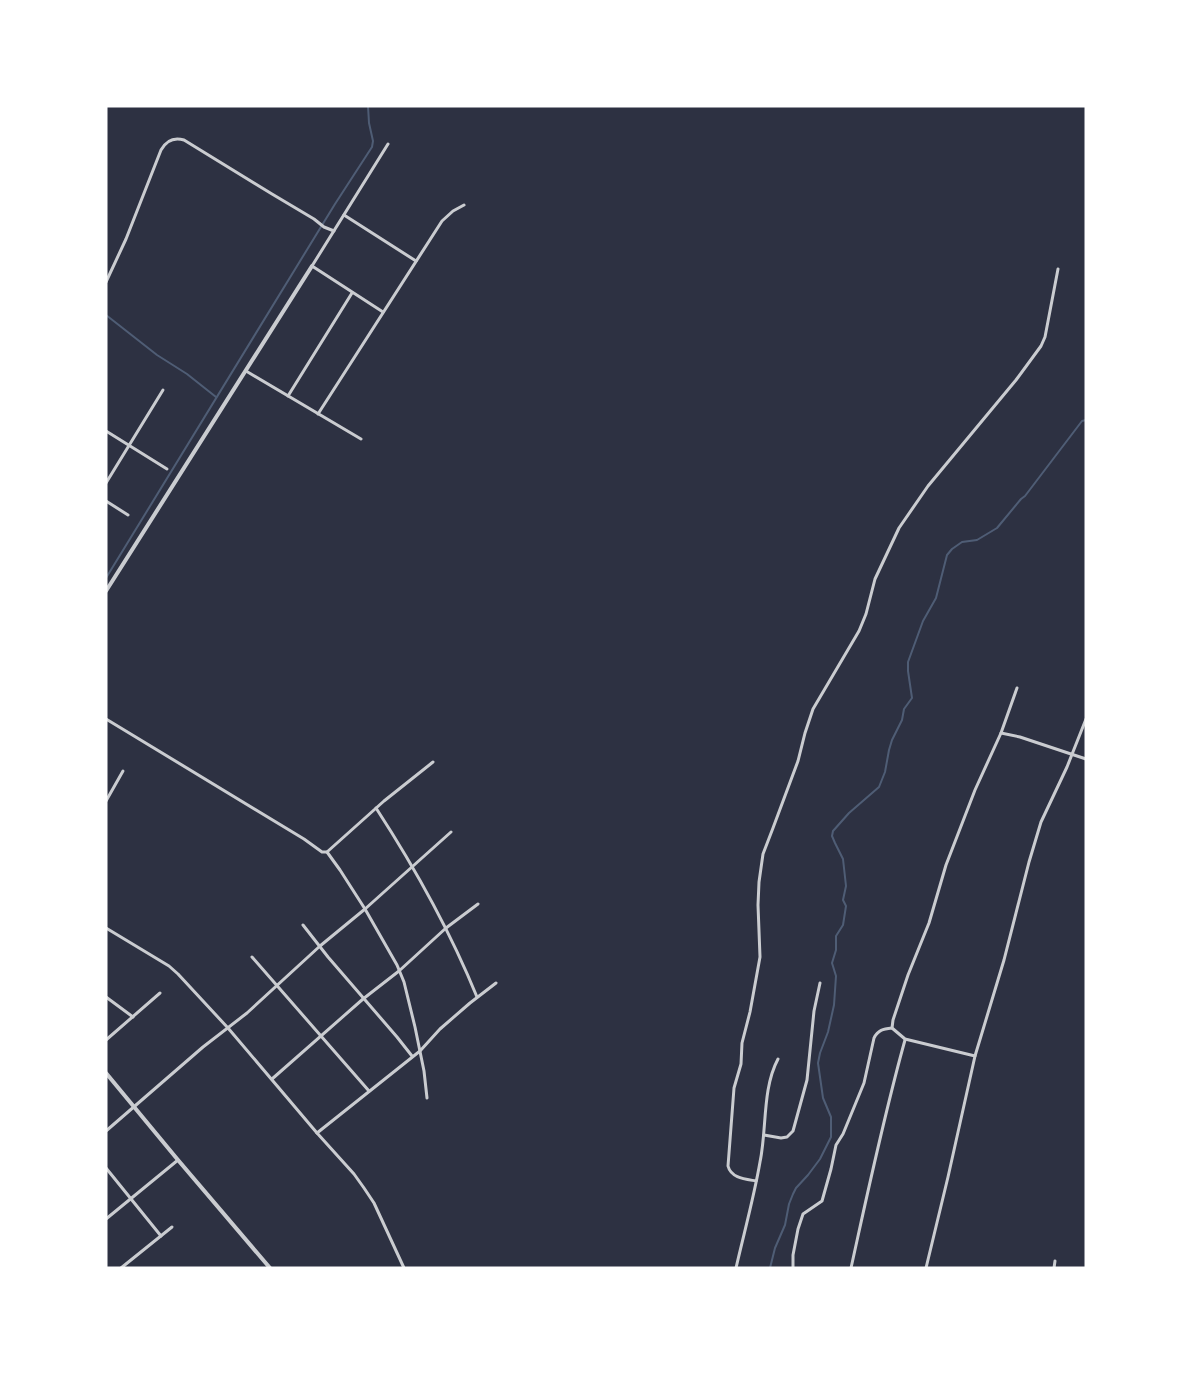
<svg xmlns="http://www.w3.org/2000/svg" width="1192" height="1374" viewBox="0 0 1192 1374" font-family="'PT Sans',sans-serif">
<style>
.lines{fill:none;stroke-linecap:round;stroke-linejoin:round}
.stream{stroke:#4f5d75;stroke-width:2}
.minor{stroke:#caccd0;stroke-width:3}
.tertiary{stroke:#caccd0;stroke-width:4}
</style>
<rect width="100%" height="100%" fill="#2d3142"/>
<g class="lines">
<g class="stream">
<polyline points="106,315 157,355 187,374 216,397"/>
<polyline points="106,578 335,204 372,147 373,141 369,123 368,106"/>
<polyline points="770,1268 775,1248 785,1225 789,1204 793,1194 796,1188 808,1175 820,1159 831,1137 831,1117 823,1098 818,1063 820,1053 828,1032 834,1005 836,976 832,963 836,950 836,936 843,925 846,906 843,900 846,886 843,859 835,843 832,836 833,831 849,813 879,787 885,772 889,750 892,740 902,720 904,709 912,698 908,671 908,662 923,621 936,598 947,555 952,549 962,542 977,540 997,528 1021,499 1025,496 1082,421 1086,420"/>
</g>
<g class="minor">
<polyline points="344,215 416,261"/>
<path d="M106 282 126 239 161 150C166 141 174 137 184 140L272 194 314 219 324 227 334 231"/>
<polyline points="383,312 312,266 388,144"/>
<polyline points="246,371 361,439"/>
<polyline points="288,396 352,293"/>
<polyline points="318,414 442,221 453,211 464,205"/>
<polyline points="106,431 167,469"/>
<polyline points="106,483 163,390"/>
<polyline points="106,501 128,515"/>
<polyline points="106,719 304,839 322,852 327,852 384,801 433,762"/>
<polyline points="1001,733 1017,688"/>
<polyline points="106,801 123,771"/>
<path d="M376 808C415 868 450 931 477 997"/>
<polyline points="327,852 340,870 365,909 397,965 404,982 415,1027 424,1071 427,1098"/>
<polyline points="303,925 328,957 397,1037 412,1056"/>
<polyline points="106,928 169,966 178,974 228,1028 317,1133 354,1174 364,1188 374,1203 404,1268"/>
<polyline points="252,957 369,1091"/>
<polyline points="106,997 133,1017"/>
<polyline points="106,1040 160,993"/>
<polyline points="975,1056 905,1039 892,1028 893,1020 908,975 929,923 946,865 975,790 1001,733 1020,737 1086,759"/>
<polyline points="272,1079 363,999 399,971 446,928 478,904"/>
<polyline points="106,1131 203,1047 247,1013 320,946 365,909 451,832"/>
<polyline points="317,1133 420,1051 440,1029 470,1003 496,983"/>
<polyline points="764,1135 781,1138 787,1137 793,1131 807,1080 814,1011 820,983"/>
<polyline points="106,1168 161,1236"/>
<path d="M756 1181C745 1179 731 1178 728 1166L734 1088 741 1064 742 1043 750 1012 760 957 758 905 759 882 763 854 773 828 798 761 805 733 813 709 859 631 866 614 875 579 899 528 928 486 1016 380 1041 346 1045 337 1058 269"/>
<polyline points="106,1219 178,1160"/>
<polyline points="121,1268 172,1227"/>
<path d="M736 1268C744 1233 754 1197 760 1162 767 1129 762 1089 778 1059"/>
<path d="M793 1268V1255L798 1229 803 1214 822 1201 831 1169 836 1145 843 1134 864 1083 874 1038C878 1030 883 1029 892 1028"/>
<path d="M851 1268C868 1191 884 1115 905 1040"/>
<polyline points="926,1268 948,1177 975,1056 1004,960 1029,862 1041,822 1067,767 1086,719"/>
<polyline points="1054,1268 1055,1261"/>
</g>
<g class="tertiary">
<polyline points="106,591 312,266"/>
<polyline points="106,1073 178,1160 270,1268"/>
</g>
</g>
<rect width="1192" height="1374" fill="none" stroke="#ffffff" stroke-width="215"/>
</svg>
